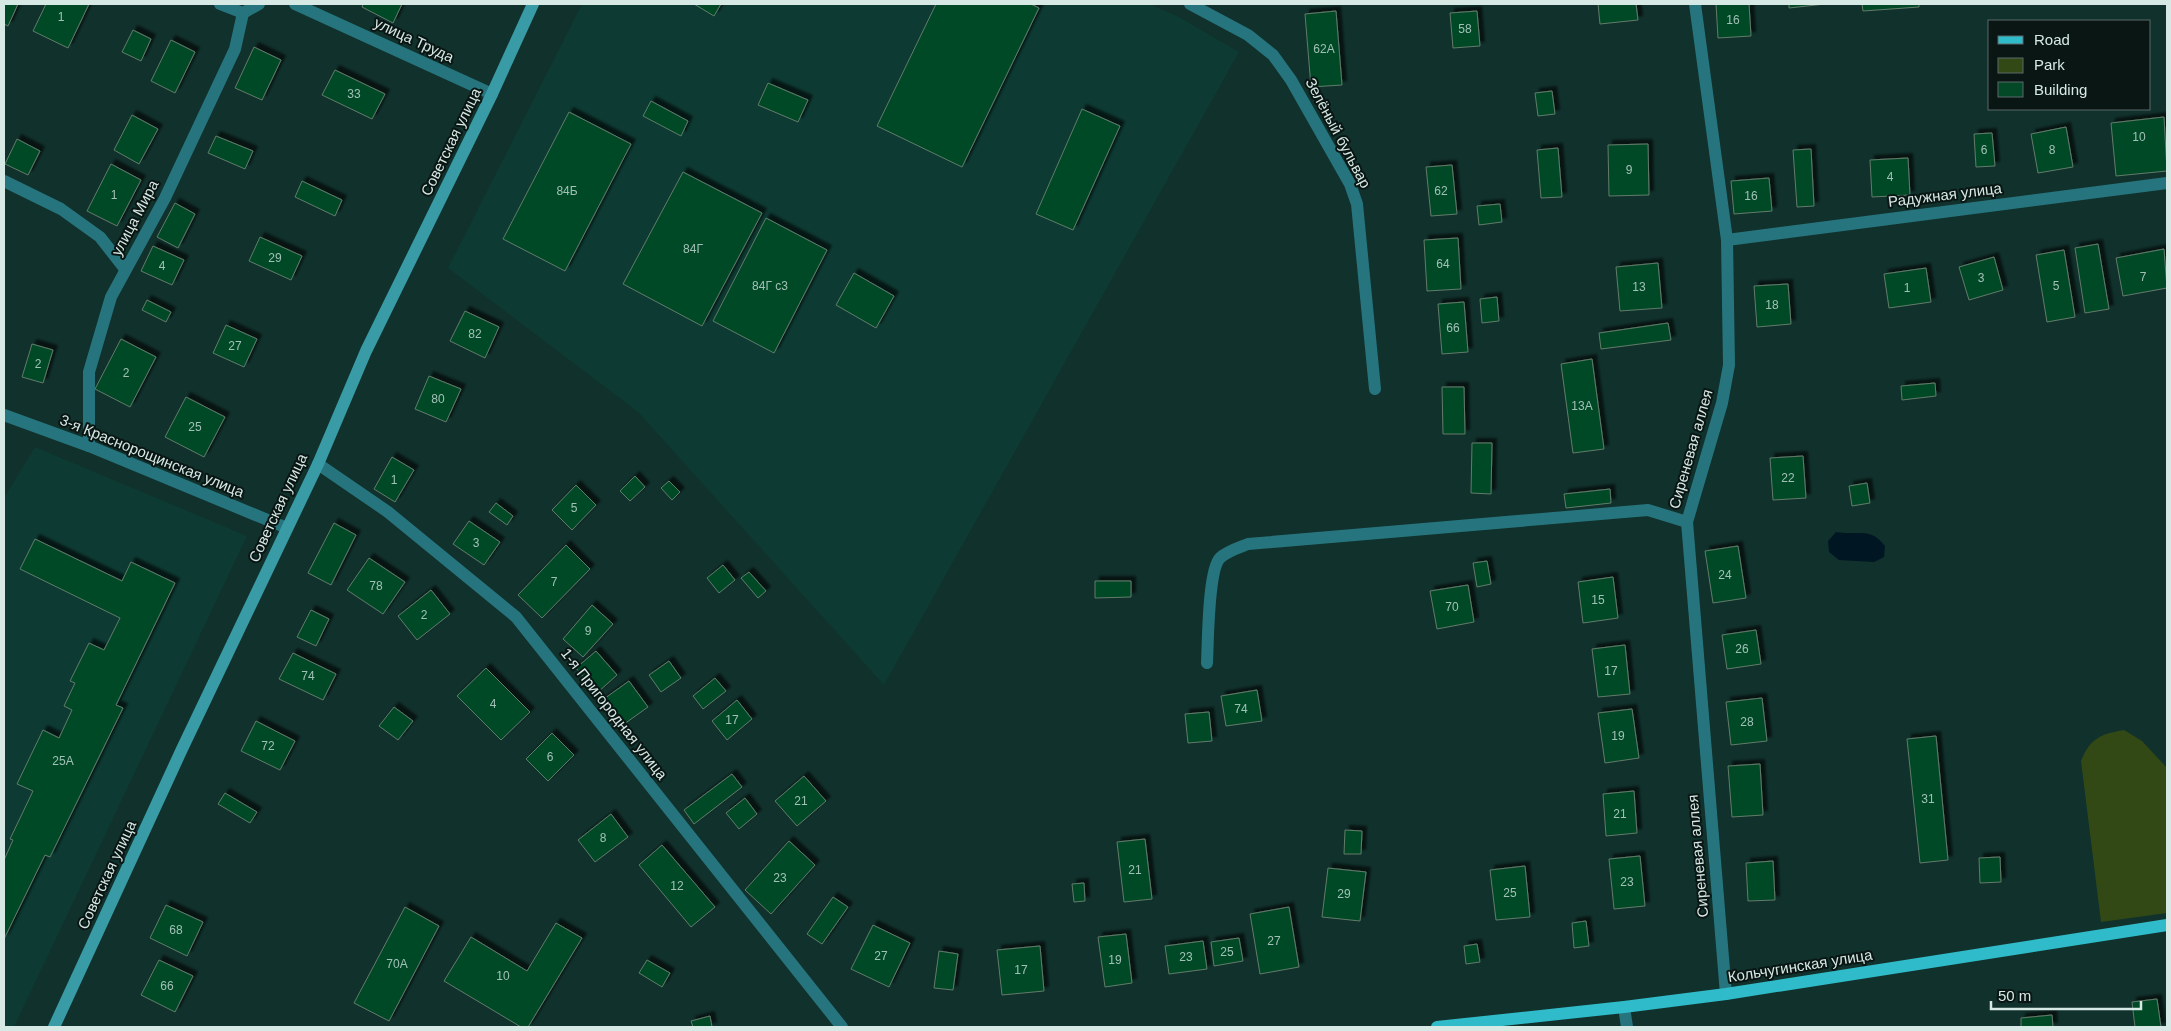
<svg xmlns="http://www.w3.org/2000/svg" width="2171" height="1031" viewBox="0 0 2171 1031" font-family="Arial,sans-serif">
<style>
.built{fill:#0d3a33}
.green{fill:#324916}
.water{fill:#001623}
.building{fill:#034928;stroke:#627b6a;filter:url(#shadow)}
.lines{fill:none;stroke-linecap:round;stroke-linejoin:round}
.street{stroke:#26757e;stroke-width:12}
.secondary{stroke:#389ba6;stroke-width:12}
.primary{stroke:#2fbbc9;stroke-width:12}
.labels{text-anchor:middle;stroke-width:4;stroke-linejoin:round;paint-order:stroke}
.number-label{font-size:12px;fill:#a2c1b6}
.street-label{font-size:15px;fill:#d7e9e5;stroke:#091614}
</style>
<defs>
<filter id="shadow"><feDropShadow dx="4.5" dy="-4.5" stdDeviation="1" flood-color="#0009"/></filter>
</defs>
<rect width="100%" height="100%" fill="#11312c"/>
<g class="built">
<polygon points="582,4 1150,4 1179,17 1239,52 884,685 638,412 448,268"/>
<polygon points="35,447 247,536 14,1027 4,1027 4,498"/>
</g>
<path class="green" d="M2124 730 2142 741 2167 768V913L2101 922 2081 761C2090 738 2101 734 2124 730Z"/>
<path class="water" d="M1836 532C1858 536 1870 526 1885 546L1884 557 1874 562 1839 560 1829 552 1828 541Z"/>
<g class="building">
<polygon points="4,4 18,4 8,26 4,24"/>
<polygon points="46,4 89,4 68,48 33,31"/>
<polygon points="363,4 402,4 393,23 362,7"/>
<polygon points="694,4 721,4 714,16"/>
<polygon points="936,4 1031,4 1039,8 962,167 877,126"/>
<polygon points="1598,4 1636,4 1638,20 1600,24"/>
<polygon points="1716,4 1749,4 1751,36 1718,38"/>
<polygon points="1789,4 1825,4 1789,8"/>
<polygon points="1862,4 1919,4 1919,7 1863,11"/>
<polygon points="1336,11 1342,85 1311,87 1305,14"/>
<polygon points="1477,11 1480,46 1453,48 1450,13"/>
<polygon points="133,30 151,39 141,61 122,52"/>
<polygon points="171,40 195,52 175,93 151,81"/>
<polygon points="254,47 281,60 262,100 235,88"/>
<polygon points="335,70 385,94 372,119 322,95"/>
<polygon points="768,83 808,100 798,122 758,105"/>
<polygon points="1552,91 1555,114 1538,116 1535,93"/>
<polygon points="651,101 688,121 681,136 643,116"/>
<polygon points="1082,109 1120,126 1073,230 1036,214"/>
<polygon points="569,112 631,144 565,271 503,239"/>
<polygon points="132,115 158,129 139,164 114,150"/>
<polygon points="2164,117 2167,171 2116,176 2111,123"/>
<polygon points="2066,127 2073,167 2038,173 2031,134"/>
<polygon points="1992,133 1995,166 1976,167 1974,134"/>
<polygon points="216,136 253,151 245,169 208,153"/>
<polygon points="17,139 40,151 28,175 5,164"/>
<polygon points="1648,144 1649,195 1609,196 1608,145"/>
<polygon points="1558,148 1562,197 1541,198 1537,150"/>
<polygon points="1811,149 1814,206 1797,207 1793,150"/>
<polygon points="1908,158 1910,195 1872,197 1870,160"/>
<polygon points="111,164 141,180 117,226 87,211"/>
<polygon points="1452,165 1457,214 1431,216 1426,167"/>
<polygon points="683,172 762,213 702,326 623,284"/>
<polygon points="1769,178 1772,211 1734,214 1731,181"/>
<polygon points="302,181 342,200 335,216 295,197"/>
<polygon points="175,203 195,214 178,248 157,237"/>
<polygon points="1500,204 1502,222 1479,225 1477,206"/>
<polygon points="766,218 827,250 774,353 713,321"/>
<polygon points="260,237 302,256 291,280 249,261"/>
<polygon points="1458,238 1461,289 1427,291 1424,240"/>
<polygon points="2098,244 2109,309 2085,313 2075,248"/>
<polygon points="153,246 184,260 172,285 141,271"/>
<polygon points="2164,249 2167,288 2123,296 2116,258"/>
<polygon points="2064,250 2075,317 2047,322 2036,255"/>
<polygon points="1994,257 2003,290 1969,300 1959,267"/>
<polygon points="1658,263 1662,308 1620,311 1616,267"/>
<polygon points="1926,268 1931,302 1889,308 1884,274"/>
<polygon points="854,273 894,296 876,328 836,305"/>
<polygon points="1788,284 1791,324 1757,327 1754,286"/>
<polygon points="1497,297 1499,321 1482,323 1480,299"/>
<polygon points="147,300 171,312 166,322 142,310"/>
<polygon points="1464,302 1468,352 1442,354 1438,304"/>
<polygon points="465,311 499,327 485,358 450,341"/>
<polygon points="1668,323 1671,340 1601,349 1599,333"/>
<polygon points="226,325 257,339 244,367 213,353"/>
<polygon points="121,339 156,357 130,407 95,389"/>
<polygon points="32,344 53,350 43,383 22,377"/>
<polygon points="1592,359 1604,449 1573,453 1561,364"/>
<polygon points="429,376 461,389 446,422 415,409"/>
<polygon points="1935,383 1936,396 1902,400 1901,386"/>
<polygon points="1442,387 1464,387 1465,434 1443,434"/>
<polygon points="186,397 225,417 204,457 165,437"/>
<polygon points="1472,443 1492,443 1491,494 1471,493"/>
<polygon points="1803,456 1806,498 1773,500 1770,458"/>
<polygon points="392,457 414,470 395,502 374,489"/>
<polygon points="635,476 645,487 630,501 620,491"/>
<polygon points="669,481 680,492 672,500 661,488"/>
<polygon points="1867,483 1870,503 1852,506 1849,486"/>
<polygon points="576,485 596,505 572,530 552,510"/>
<polygon points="1610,489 1611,503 1566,508 1564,494"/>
<polygon points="496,503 513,516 507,525 489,512"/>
<polygon points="469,521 500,542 484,565 453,544"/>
<polygon points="334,523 356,535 331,585 308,573"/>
<polygon points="35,539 122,581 131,562 175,583 116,705 123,708 50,857 45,855 4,939 4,860 13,840 10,839 33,791 17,784 43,730 59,738 72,710 64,706 75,683 70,681 89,643 104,650 120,618 20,569"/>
<polygon points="566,545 590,569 542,618 518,595"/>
<polygon points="1738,546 1746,598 1713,603 1705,551"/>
<polygon points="369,558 405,582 383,614 347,590"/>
<polygon points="1487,561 1491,584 1477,587 1473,563"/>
<polygon points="723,565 735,580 719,593 707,578"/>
<polygon points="749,572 766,591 758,598 741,578"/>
<polygon points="1613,577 1618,618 1583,623 1578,582"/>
<polygon points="1095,581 1131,581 1131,597 1095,598"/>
<polygon points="1468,585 1474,622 1437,629 1430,591"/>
<polygon points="431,590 450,614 417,640 398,616"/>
<polygon points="592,605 613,624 583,657 563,639"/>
<polygon points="311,610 329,619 316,646 297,637"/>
<polygon points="1756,630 1761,664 1727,669 1722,635"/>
<polygon points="1625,645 1630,694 1598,697 1592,649"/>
<polygon points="596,651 617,675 597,693 576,668"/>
<polygon points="293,653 336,674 323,700 279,679"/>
<polygon points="669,661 681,678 661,692 649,675"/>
<polygon points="486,668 530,712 501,740 457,696"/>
<polygon points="715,678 726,691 703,709 693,696"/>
<polygon points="629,681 648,707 620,727 601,701"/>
<polygon points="1257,690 1262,721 1226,726 1221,696"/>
<polygon points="1762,698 1767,741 1731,745 1726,702"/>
<polygon points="737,700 752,719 727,740 712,721"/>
<polygon points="394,707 413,721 398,740 379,726"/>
<polygon points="1632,709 1639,758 1605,763 1598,713"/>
<polygon points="1209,712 1212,741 1188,743 1185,714"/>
<polygon points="256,721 295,741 280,770 241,751"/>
<polygon points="552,733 574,755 548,781 526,759"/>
<polygon points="1936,736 1948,860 1920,863 1907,739"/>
<polygon points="1760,764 1763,815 1732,817 1728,766"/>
<polygon points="732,774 742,787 694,824 684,810"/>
<polygon points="804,776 826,801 797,826 775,801"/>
<polygon points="1634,791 1637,833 1606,836 1603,794"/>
<polygon points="225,793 257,812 250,823 218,804"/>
<polygon points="745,798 757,814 739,829 726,813"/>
<polygon points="611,814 628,837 595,862 578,840"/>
<polygon points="1345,830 1362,831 1361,854 1344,854"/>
<polygon points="1145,839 1152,899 1124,902 1117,842"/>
<polygon points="789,841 815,865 771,914 745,890"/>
<polygon points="662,845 715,907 691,927 639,865"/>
<polygon points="1640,856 1645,906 1614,909 1609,859"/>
<polygon points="2000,857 2001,882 1980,883 1979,858"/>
<polygon points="1773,861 1775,900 1748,901 1746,863"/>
<polygon points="1525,866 1530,917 1496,920 1490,870"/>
<polygon points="1328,868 1366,872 1360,921 1322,917"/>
<polygon points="1084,883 1085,901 1074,902 1072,884"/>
<polygon points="833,897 848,907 822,944 807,934"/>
<polygon points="166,905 203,922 187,956 150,938"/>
<polygon points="405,907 439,926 389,1021 354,1003"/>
<polygon points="1289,907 1299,967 1260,974 1250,914"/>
<polygon points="1586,921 1589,946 1574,948 1572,923"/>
<polygon points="556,923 582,938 528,1027 521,1027 444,981 471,937 527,971"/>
<polygon points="873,925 910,943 889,987 851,969"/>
<polygon points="1126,934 1132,983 1105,987 1098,937"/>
<polygon points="1239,938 1243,961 1214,966 1211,942"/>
<polygon points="1203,941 1207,969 1169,974 1165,946"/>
<polygon points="1477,944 1480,962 1466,964 1464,946"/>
<polygon points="1040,946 1044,991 1002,995 997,950"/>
<polygon points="939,951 958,954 953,990 934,988"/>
<polygon points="159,960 193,976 175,1012 141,995"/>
<polygon points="647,960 670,973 662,987 639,973"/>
<polygon points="2157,999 2161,1027 2135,1027 2132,1002"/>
<polygon points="2052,1015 2053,1027 2021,1027 2021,1018"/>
<polygon points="710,1016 712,1027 693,1027 691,1021"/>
</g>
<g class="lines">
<g class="street">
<polyline points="220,4 243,13 259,4"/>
<polyline points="295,4 492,94"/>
<polyline points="1190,4 1248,35 1273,55 1291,80 1350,184 1357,204 1375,389"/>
<polyline points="1695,4 1727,240 1729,365 1722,403 1687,522 1726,994"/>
<polyline points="4,181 61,209 100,237 125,269"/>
<polyline points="1727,240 2167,183"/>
<polyline points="4,415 89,446 287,528"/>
<polyline points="89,446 89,372 111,297 165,198 235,49 243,13"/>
<polyline points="318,464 388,512 516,617 842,1027"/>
<path d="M1207 663C1208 644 1208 570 1220 558 1227 551 1238 548 1248 544L1648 510 1687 522"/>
<polyline points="1624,1007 1627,1027"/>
</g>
<polyline class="secondary" points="54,1027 182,749 318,464 366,351 492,94 533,4"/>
<polyline class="primary" points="1437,1027 1624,1007 1726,994 2167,925"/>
</g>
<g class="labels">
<g class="number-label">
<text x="61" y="21">1</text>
<text x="1733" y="24">16</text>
<text x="1465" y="33">58</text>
<text x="1324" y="53">62А</text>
<text x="354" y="98">33</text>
<text x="2139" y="141">10</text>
<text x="1984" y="154">6</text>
<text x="2052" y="154">8</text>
<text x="1629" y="174">9</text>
<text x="1890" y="181">4</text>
<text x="567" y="195">84Б</text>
<text x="1441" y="195">62</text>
<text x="114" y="199">1</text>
<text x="1751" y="200">16</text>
<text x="693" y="253">84Г</text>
<text x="275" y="262">29</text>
<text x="1443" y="268">64</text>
<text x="162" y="270">4</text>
<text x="2143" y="281">7</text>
<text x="1981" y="282">3</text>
<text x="770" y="290">84Г с3</text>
<text x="2056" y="290">5</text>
<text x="1639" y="291">13</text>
<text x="1907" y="292">1</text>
<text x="1772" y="309">18</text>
<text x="1453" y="332">66</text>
<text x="475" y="338">82</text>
<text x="235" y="350">27</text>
<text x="38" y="368">2</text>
<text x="126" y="377">2</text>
<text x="438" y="403">80</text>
<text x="1582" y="410">13А</text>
<text x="195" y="431">25</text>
<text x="1788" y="482">22</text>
<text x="394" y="484">1</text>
<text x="574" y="512">5</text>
<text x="476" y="547">3</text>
<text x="1725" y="579">24</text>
<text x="554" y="586">7</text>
<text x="376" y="590">78</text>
<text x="1598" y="604">15</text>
<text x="1452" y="611">70</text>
<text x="424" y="619">2</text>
<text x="588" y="635">9</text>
<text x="1742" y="653">26</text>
<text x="1611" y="675">17</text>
<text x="308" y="680">74</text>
<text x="493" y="708">4</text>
<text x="1241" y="713">74</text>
<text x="732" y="724">17</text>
<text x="1747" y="726">28</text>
<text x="1618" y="740">19</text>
<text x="268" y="750">72</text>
<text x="550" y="761">6</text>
<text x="63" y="765">25А</text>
<text x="1928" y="803">31</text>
<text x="801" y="805">21</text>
<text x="1620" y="818">21</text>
<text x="603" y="842">8</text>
<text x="1135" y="874">21</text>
<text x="780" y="882">23</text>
<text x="1627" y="886">23</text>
<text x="677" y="890">12</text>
<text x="1510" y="897">25</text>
<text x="1344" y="898">29</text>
<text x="176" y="934">68</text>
<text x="1274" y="945">27</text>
<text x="1227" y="956">25</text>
<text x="881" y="960">27</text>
<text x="1186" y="961">23</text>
<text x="1115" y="964">19</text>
<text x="397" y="968">70А</text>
<text x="1021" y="974">17</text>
<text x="503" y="980">10</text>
<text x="167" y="990">66</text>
</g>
<g class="street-label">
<text transform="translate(414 40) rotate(25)" y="5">улица Труда</text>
<text transform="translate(1338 133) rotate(62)" y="5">Зелёный бульвар</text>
<text transform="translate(451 142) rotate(-64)" y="5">Советская улица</text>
<text transform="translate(1945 195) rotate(-7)" y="5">Радужная улица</text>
<text transform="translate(135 218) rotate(-62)" y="5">улица Мира</text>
<text transform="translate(1691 449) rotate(-74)" y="5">Сиреневая аллея</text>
<text transform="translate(152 456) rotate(22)" y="5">3-я Краснорощинская улица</text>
<text transform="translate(278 508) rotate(-65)" y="5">Советская улица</text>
<text transform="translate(614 714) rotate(52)" y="5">1-я Пригородная улица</text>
<text transform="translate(1698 856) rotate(-95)" y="5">Сиреневая аллея</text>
<text transform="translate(107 875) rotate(-65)" y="5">Советская улица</text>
<text transform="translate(1800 966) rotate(-9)" y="5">Кольчугинская улица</text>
</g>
</g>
<rect width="2171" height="1031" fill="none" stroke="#d7e9e5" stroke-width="10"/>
<rect x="1988" y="20" width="162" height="90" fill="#091614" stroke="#5b6a68"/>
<rect x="1998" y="36" width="25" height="8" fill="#2fbbc9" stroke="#5b6a68"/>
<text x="2034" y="45" font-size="15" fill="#d7e9e5">Road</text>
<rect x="1998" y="58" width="25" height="15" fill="#324916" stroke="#5b6a68"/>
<text x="2034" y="70" font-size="15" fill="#d7e9e5">Park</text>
<rect x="1998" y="82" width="25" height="15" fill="#034928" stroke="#5b6a68"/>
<text x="2034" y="95" font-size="15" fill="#d7e9e5">Building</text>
<path d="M1991 1001v8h150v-8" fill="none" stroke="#d7e9e5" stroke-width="2.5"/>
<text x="1998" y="1001" font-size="15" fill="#d7e9e5" stroke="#091614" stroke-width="4" paint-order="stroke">50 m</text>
</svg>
